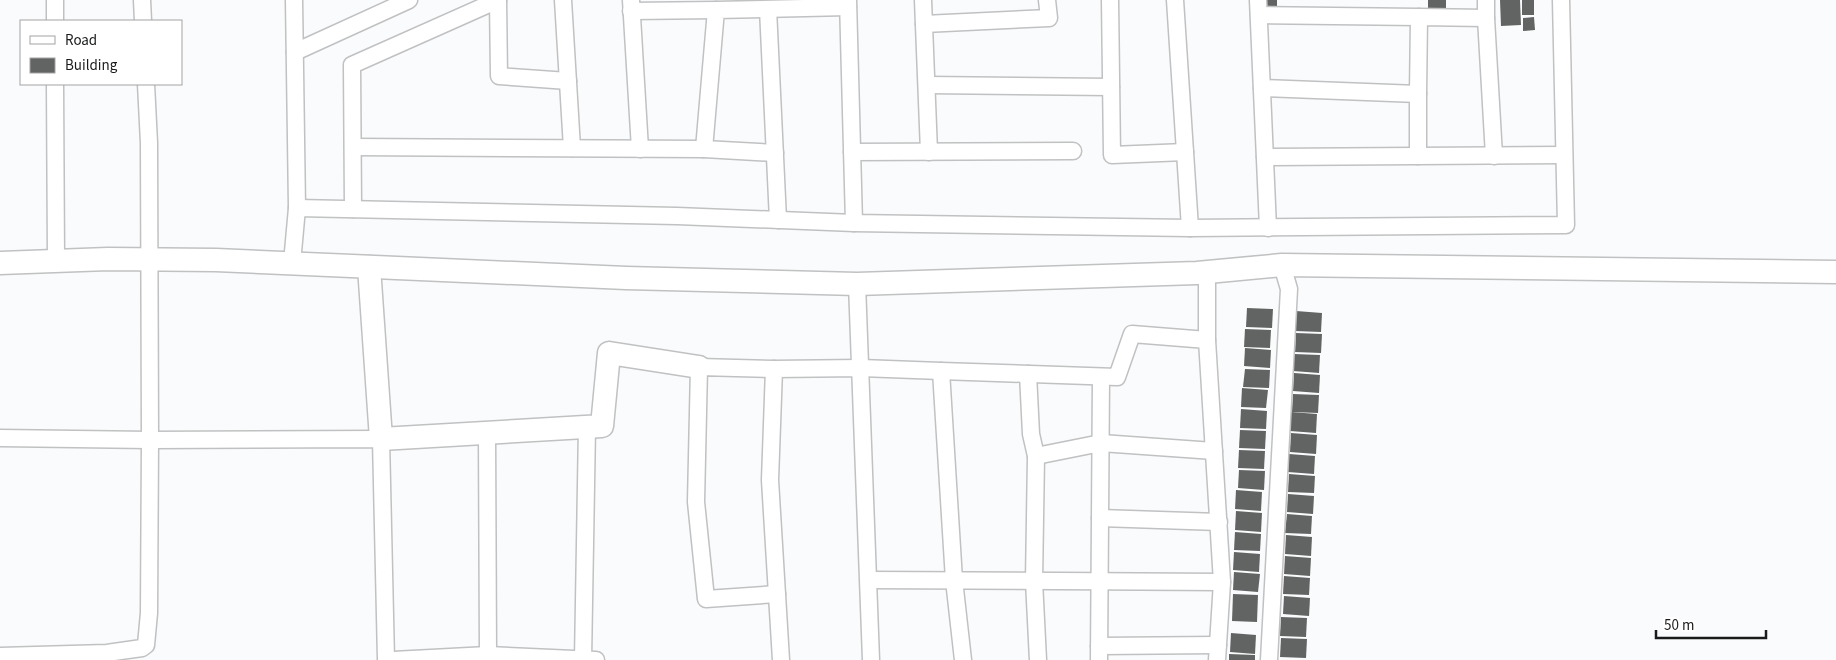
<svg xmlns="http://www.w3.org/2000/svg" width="1836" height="660" viewBox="0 0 1836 660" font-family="'Source Sans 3',sans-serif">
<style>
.building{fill:#626363}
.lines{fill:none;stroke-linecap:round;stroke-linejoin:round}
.street-casing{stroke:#c0c1c2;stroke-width:19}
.secondary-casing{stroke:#c0c1c2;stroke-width:25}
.street{stroke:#fff;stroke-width:16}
.secondary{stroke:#fff;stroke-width:22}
</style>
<rect width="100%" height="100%" fill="#fafbfc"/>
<g class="building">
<rect x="1263" y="0" width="14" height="8"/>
<rect x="1428" y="0" width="18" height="8"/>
<polygon points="1500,0 1520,0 1521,25 1501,26"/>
<rect x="1522" y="0" width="12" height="15"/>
<polygon points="1534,17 1535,30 1523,31 1523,18"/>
<polygon points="1247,308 1273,309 1272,328 1246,327"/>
<polygon points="1296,311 1322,313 1321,332 1295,331"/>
<polygon points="1245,329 1271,330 1270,348 1244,347"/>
<polygon points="1296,333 1322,334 1321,353 1295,352"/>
<polygon points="1245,348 1271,350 1270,368 1244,366"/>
<polygon points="1294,354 1320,355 1319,373 1293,371"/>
<polygon points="1245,369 1270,370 1269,388 1243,387"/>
<polygon points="1294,373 1320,375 1319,393 1293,391"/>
<polygon points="1242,388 1268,390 1266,408 1241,407"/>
<polygon points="1293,394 1319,395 1318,413 1292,412"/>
<polygon points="1241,409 1267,411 1266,429 1240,428"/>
<polygon points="1291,412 1317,414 1316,433 1290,431"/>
<polygon points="1240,430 1266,431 1265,449 1239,448"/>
<polygon points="1291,433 1317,435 1316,454 1290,452"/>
<polygon points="1239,450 1265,451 1264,469 1238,468"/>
<polygon points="1289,454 1315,456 1314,474 1288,472"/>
<polygon points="1239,470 1265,471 1264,490 1238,488"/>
<polygon points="1289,474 1315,476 1314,493 1288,492"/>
<polygon points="1236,490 1262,492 1261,511 1235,509"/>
<polygon points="1288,494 1314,496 1313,514 1287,512"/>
<polygon points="1236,511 1262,513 1261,532 1235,530"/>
<polygon points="1287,514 1312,516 1311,534 1285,533"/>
<polygon points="1235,532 1261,534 1260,551 1234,550"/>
<polygon points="1286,535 1312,537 1311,556 1285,554"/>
<polygon points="1234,552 1260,554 1259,572 1233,570"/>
<polygon points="1285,556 1311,558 1310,576 1284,574"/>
<polygon points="1234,572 1260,574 1258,592 1233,590"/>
<polygon points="1284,576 1310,578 1309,595 1283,594"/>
<polygon points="1233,594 1258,595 1257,622 1232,621"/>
<polygon points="1284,596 1310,598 1309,616 1283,614"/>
<polygon points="1281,617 1307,618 1306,637 1280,636"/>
<polygon points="1231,633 1256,635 1255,654 1230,652"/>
<polygon points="1281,638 1307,639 1306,658 1280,657"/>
<polygon points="1229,654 1255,655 1255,660 1229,660"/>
</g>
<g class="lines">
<defs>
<g id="street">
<polyline points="55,0 55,21"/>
<polyline points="142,0 143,21"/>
<polyline points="294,0 297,208"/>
<polyline points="498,0 499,76 568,81"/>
<polyline points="563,0 572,148"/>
<polyline points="631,0 640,149"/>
<polyline points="848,0 854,223"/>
<polyline points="923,0 929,152"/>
<polyline points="1110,0 1112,155 1185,152"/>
<polyline points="1175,0 1190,228"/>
<polyline points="1258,0 1268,228"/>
<polyline points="768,9 778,220"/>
<polyline points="631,11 716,10"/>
<polyline points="1259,15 1419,17"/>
<polyline points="1486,18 1494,156"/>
<polyline points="924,24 1049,18 1047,0"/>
<polyline points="295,52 409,0"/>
<polyline points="55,84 56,261"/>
<polyline points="927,85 1111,87"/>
<polyline points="1262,88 1418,94 1418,156"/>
<polyline points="1418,94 1419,17 1486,18 1486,0"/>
<polyline points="353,147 704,149 716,10 848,7"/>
<polyline points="704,149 775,153"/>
<polyline points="852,152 1073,151"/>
<polyline points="1265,157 1564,155"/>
<polyline points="353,209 352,65 498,0"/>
<polyline points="292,263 297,208 677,216 854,223 1190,228 1566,225 1561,0"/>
<polyline points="1207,272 1207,340"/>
<polyline points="857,284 871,660"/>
<polyline points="774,369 699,367 696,502 706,599 777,594"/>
<polyline points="941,371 1117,377 1132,334 1207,340 1222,582 1217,660"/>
<polyline points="1028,374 1031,434 1036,456 1034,581 1038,660"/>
<polyline points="487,433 488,655"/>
<polyline points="0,438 150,440 381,439 386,660"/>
<polyline points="1036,456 1101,443 1214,451"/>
<polyline points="1100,518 1219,522"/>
<polyline points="869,580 1222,582"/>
<polyline points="1099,646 1218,645"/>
<polyline points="0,656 107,653 142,648 146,645 149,613 150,440 149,143 146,84"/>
<polyline points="393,660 488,655 596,660"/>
<polyline points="583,660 587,427"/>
<polyline points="781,660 770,480 774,369 861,368 941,371 954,580 963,660"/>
<polyline points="1099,660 1101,377"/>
<polyline points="1269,660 1289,289 1282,265"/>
</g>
<g id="secondary">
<polyline points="0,263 108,259 216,260 626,278 857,284 1197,273 1282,265 1836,272"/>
<polyline points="369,267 381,439 602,426 609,353 699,367"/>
</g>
</defs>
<use href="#street" class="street-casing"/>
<use href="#secondary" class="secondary-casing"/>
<use href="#street" class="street"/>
<use href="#secondary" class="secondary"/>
</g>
<rect x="20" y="20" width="162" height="65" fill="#ffffff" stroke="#a3a3a3"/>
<rect x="30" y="36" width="25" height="8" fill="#ffffff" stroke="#a3a3a3"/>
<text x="65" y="45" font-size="15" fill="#191a1a">Road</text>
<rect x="30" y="58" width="25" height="15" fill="#626363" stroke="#a3a3a3"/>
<text x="65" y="70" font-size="15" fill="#191a1a">Building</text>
<path d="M1656 630v8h110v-8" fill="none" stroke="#191a1a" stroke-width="2.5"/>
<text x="1664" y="630" font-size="15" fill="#191a1a" stroke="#ffffff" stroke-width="4" paint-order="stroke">50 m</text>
</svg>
